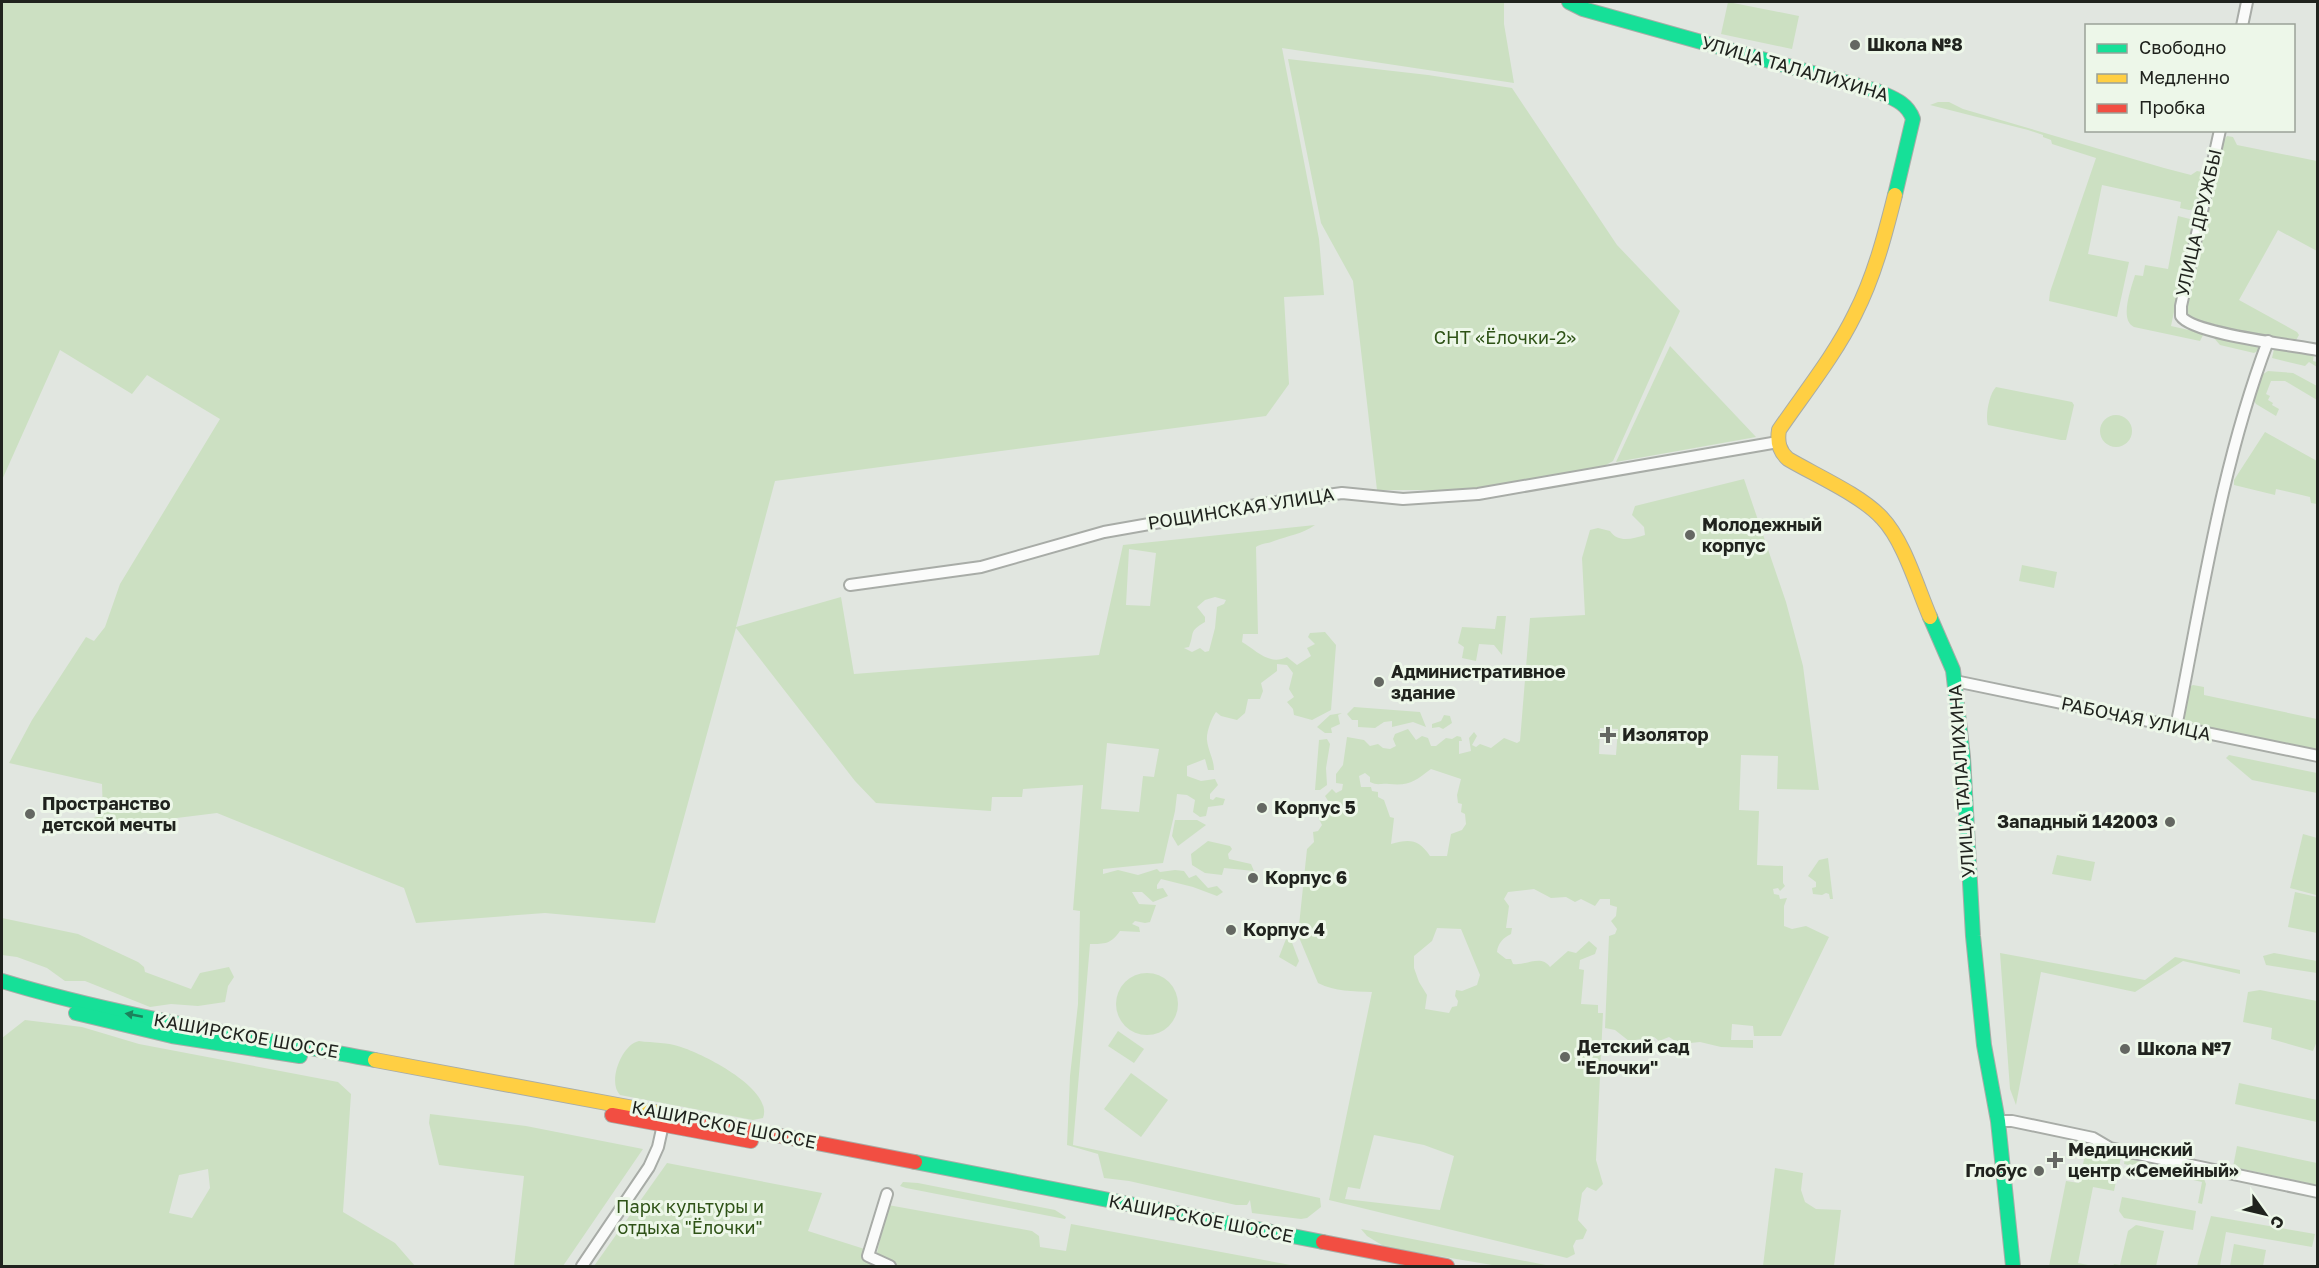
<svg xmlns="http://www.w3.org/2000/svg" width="2319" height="1268" viewBox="0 0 2319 1268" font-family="'Golos Text',sans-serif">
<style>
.green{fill:#cce0c2;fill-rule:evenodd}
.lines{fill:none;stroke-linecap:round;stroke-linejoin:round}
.street-casing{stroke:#a8aca7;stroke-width:14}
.fast-casing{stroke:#a8aca7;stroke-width:16}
.slow-casing{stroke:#a8aca7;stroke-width:16}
.jam-casing{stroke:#a8aca7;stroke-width:16}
.street{stroke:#fafbfa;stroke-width:10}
.fast{stroke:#16e098;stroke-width:14}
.slow{stroke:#ffcf43;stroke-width:14}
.jam{stroke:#f24e42;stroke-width:14}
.oneway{fill:#1b825b}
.poi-dot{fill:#646762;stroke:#edf7e9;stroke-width:2}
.labels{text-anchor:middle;stroke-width:6;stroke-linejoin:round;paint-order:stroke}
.poi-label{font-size:18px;font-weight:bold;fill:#20231e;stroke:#edf7e9;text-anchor:start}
.street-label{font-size:18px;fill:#20231e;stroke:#edf7e9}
.park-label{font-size:18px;fill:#2e5216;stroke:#edf7e9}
</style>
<rect width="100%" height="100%" fill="#e1e6e0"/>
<g class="green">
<path d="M2 2H1504V24L1514 83 1282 48 1319 239 1324 295 1284 297 1289 384 1266 416 775 481 736 627 841 597 854 674 1099 655 1123 545 1315 525C1303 534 1287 536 1274 541 1267 544 1262 543 1256 547L1258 634H1243L1242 642C1256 650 1269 666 1287 657L1297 665 1311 656 1307 648 1315 644 1308 637 1310 633 1325 632 1336 645 1331 710 1312 720 1294 715 1293 709 1287 702 1294 697 1289 689 1293 673 1287 665 1277 664V671L1261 683 1263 691 1260 699H1248L1245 713 1237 720 1221 716 1216 712C1212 717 1206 733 1207 740 1208 751 1214 759 1214 770H1208L1205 759 1187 766V776L1201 781 1215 779 1218 785 1210 794V799L1213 800 1216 797 1225 799 1223 805 1208 807 1206 816 1200 817 1193 812 1195 800 1187 795 1177 794 1175 811 1163 863 1103 869V874L1118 870 1138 875 1157 869 1160 872 1175 870 1184 871 1189 878 1196 875 1208 888 1217 886 1223 892 1217 896 1193 887 1161 879 1157 885V889L1163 888 1168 896 1153 902 1142 892H1132L1139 904 1156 905 1150 922 1145 923 1135 921 1132 924 1139 927 1140 932 1120 931C1111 944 1105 944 1090 944L1073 1145 1320 1198 1321 1207 1307 1218 1301 1219 1252 1213 1250 1200 1247 1205H1236L1129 1181 1104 1178 1098 1154 1067 1145 1070 1076 1078 1004 1080 911 1073 910 1083 785 1023 789 1022 797H992L991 811 876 803 855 781 736 628 655 923 545 913 416 923 404 888 217 813 80 830V822L103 815 102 784 9 763 32 720 86 637 94 641 105 627 120 584 220 419 147 375 132 394 60 350 2 480ZM1129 549 1156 553 1150 606 1126 605ZM1215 597 1226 600 1224 604 1217 607 1215 628 1209 651 1205 652 1200 648 1192 652 1184 648 1189 647C1195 632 1188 632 1205 622V617L1197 607 1205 600ZM1107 743 1159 749 1154 777 1143 776 1139 812 1101 809Z"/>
<polygon points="1728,2 1799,16 1792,49 1721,34"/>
<polygon points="1288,59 1428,75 1512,88 1617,245 1680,311 1613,461 1601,468 1476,490 1377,490 1353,281 1321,223"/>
<polygon points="1938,102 1949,102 1963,109 2164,168 2191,175 2197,171 2202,172 2196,209 2189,210 2180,208 2181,202 2102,185 2088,254 2129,262 2117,317 2049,301 2050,292 2096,158 2052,144 2051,140 2043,137 2043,135 2028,130 1930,105"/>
<polygon points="2227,136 2233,137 2237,145 2317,161 2317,251 2278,230 2239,300 2297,332 2299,335 2295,342 2243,332 2187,317 2185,310 2223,142"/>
<path d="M2178 216 2190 219 2193 222 2171 326 2202 333 2203 335 2200 341 2134 327C2119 320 2131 289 2135 275L2143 276 2145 265 2168 269Z"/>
<polygon points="2216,337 2258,345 2259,350 2254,353 2220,345 2214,338"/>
<polygon points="1670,346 1756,437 1616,462"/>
<polygon points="2279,348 2314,354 2313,361 2317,362 2317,367 2309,362 2305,366 2272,358 2274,349"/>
<polygon points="2268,371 2293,373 2317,386 2317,400 2285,381 2271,381 2266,394 2270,396 2268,400 2273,403 2272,405 2279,409 2276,416 2256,404 2253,399 2260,376"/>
<path d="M1996 387 2072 402 2074 405 2066 440H2061L1988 425C1985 416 1989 394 1996 387Z"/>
<circle cx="2116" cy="431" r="16"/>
<polygon points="2265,432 2317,461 2317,504 2311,503 2310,497 2276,489 2275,495 2234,485 2234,480"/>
<path d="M1744 479 1786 602 1803 666 1819 790 1777 789 1778 756 1741 755 1739 810 1759 811 1757 865 1783 866V883L1785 886 1780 891 1778 888 1773 889 1774 894 1779 895 1780 899 1787 898 1784 906V926L1792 929 1806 926 1829 937 1781 1036H1754L1753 1026 1732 1024 1731 1040H1753V1048L1721 1047 1700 1042 1680 1044 1669 1037 1659 1041 1654 1037 1629 1041 1615 1030 1605 1028 1609 936 1615 934 1617 929 1611 921 1616 916 1617 907 1610 905V899H1600L1595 906 1581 899 1575 902 1566 897 1551 898 1534 889 1508 892 1504 899 1509 906 1506 928H1512L1511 934C1503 938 1498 943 1497 952L1506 959H1511L1513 964C1526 966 1541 954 1550 967L1568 951 1576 953 1589 941 1597 948 1595 954 1580 960 1579 969 1584 970 1581 1004 1598 1005V1013H1603L1596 1160 1603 1184 1596 1191 1587 1187 1582 1193 1578 1220 1587 1230 1583 1239 1576 1240 1573 1246 1575 1254 1567 1258 1329 1200 1372 992C1352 991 1336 992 1318 983L1298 935 1307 849 1314 842 1313 832 1318 831 1322 825 1318 817 1331 812 1336 807 1330 804 1325 796 1332 789 1336 793 1342 790 1343 784 1336 783V774L1343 765 1347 737 1364 740 1370 746 1378 744 1383 748 1390 749 1396 746 1393 739 1395 734 1408 729 1416 740 1422 736 1428 738 1431 746H1436L1446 738 1452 739 1457 736 1461 737 1462 741H1459V754L1471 751 1469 738 1474 732 1477 736 1472 745 1476 747 1480 744 1491 748 1504 738 1517 743 1520 741 1530 618 1585 615 1582 558 1590 530 1598 528 1610 531C1618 543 1632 539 1645 535L1644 527 1632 515 1635 506ZM1600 728 1618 729 1616 755 1599 754ZM1431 769 1461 779 1457 795 1458 803 1462 804 1461 812 1465 814 1466 824 1462 830 1451 834 1447 856H1430C1418 839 1410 839 1391 844L1394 818 1390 817 1384 800 1378 797V792L1372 791 1371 787H1361L1359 776 1365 773 1370 777V782C1378 786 1381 783 1389 784 1410 786 1415 781 1431 769ZM1437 928 1461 929 1480 975 1477 985 1462 991 1456 990 1455 996 1458 1001 1457 1006 1452 1007 1449 1013 1425 1009 1427 995 1419 982 1414 968V956L1432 941ZM1374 1135 1424 1145 1454 1156 1440 1210 1345 1199 1348 1187 1360 1189Z"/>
<polygon points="2022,565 2057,572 2054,588 2019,581"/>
<polygon points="1497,616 1506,616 1502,655 1494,645 1479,644 1476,661 1462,658 1464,647 1458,643 1462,627 1495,629"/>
<polygon points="2193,685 2204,687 2204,695 2317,719 2317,750 2186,724 2183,719 2189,687"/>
<polygon points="1354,707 1420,712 1426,727 1413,722 1392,727 1392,721 1384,722 1375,728 1358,727 1358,720 1352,720 1347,714"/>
<polygon points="1342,713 1338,715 1340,724 1331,728 1332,733 1325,733 1317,727 1330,715"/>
<polygon points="1444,715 1450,716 1452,723 1443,729 1439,727 1432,728 1432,724 1441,721"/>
<polygon points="1327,739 1330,744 1326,768 1327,785 1320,790 1315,790 1319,740"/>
<polygon points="2229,755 2317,773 2317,793 2252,780 2226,758"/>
<polygon points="1175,820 1197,820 1206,825 1178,846 1172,836"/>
<polygon points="2303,834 2317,838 2316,895 2290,888"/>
<polygon points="1208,841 1230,846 1232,849 1228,854 1229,859 1251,864 1254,871 1224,868 1222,875 1205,873 1192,865 1191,854"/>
<polygon points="2057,855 2095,862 2091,881 2052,874"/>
<polygon points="1828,858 1833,899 1830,899 1829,894 1826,893 1822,895 1813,894 1812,888 1816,887 1816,882 1808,876 1819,860"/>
<polygon points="2295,892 2317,897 2317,933 2288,927"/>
<polygon points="2,918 78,934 138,962 144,967 145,972 191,989 200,973 229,967 234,977 228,986 225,1002 198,1006 171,1004 150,1007 85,981 65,981 47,968 17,957 2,955"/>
<polygon points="1286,939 1291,940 1299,961 1296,967 1279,957"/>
<polygon points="2000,953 2145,980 2175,957 2240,970 2240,974 2183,961 2135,992 2041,972 2016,1105 2010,1089"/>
<polygon points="2274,953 2317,961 2317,973 2266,965 2263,956"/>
<circle cx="1147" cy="1004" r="31"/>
<polygon points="2260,990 2317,1001 2317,1041 2313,1051 2271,1039 2272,1028 2243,1022 2248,992"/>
<path d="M25 1020 82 1027 139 1044 338 1082 351 1094 343 1212 395 1243 415 1266H2V1038ZM208 1169 210 1188 192 1218 169 1213 179 1175Z"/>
<polygon points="1118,1031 1144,1049 1134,1063 1108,1046"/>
<path d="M639 1041C653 1043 668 1042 681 1047 703 1054 774 1089 763 1118L753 1120 620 1095C607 1082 622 1044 639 1041Z"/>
<polygon points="1131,1073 1168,1100 1141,1137 1104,1109"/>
<polygon points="2239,1083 2317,1100 2317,1122 2235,1104"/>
<polygon points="430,1114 526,1126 643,1149 563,1266 514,1266 524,1176 439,1165 429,1123"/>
<polygon points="2237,1146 2317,1163 2317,1185 2233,1167"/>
<polygon points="2086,1150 2121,1157 2114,1191 2093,1187 2078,1263 2093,1266 2049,1266 2066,1181 2079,1183"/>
<polygon points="2125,1158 2202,1174 2206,1184 2202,1204 2198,1203 2202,1182 2124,1164"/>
<polygon points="667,1163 822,1193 808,1231 877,1253 888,1205 1032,1231 1039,1236 1040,1247 1066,1251 1071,1224 1296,1266 594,1266"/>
<polygon points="1775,1168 1803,1173 1801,1190 1805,1202 1816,1209 1841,1210 1834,1266 1763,1266"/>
<polygon points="903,1182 918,1183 1055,1210 1066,1217 1065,1219 906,1188 900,1186"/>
<polygon points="2122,1197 2196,1211 2193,1230 2124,1218 2119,1211"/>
<polygon points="2211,1216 2315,1234 2312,1247 2226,1232 2220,1266 2197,1266"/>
<polygon points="2136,1225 2164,1231 2156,1266 2113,1266 2114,1264 2120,1265 2128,1231"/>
<polygon points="1361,1229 1551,1266 1498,1266 1385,1247 1367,1236"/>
<polygon points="2234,1244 2266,1250 2263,1266 2230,1266"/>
</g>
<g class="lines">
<defs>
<g id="street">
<polyline points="2242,26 2247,2"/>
<path d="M2220 130 2181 306V316C2192 334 2293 345 2318 350"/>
<polyline points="850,585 981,567 1104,532 1262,504 1342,493 1403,499 1478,494 1778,442"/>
<polyline points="1955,681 2318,756"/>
<path d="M2176 727C2202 598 2221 465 2268 341"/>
<polyline points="1998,1121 2012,1121 2093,1138 2110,1148 2318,1192"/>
<polyline points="887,1194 868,1256 890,1266"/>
<polyline points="582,1266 649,1167 658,1147 664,1120"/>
</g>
<g id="fast">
<path d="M1569 2 1583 9 1877 91C1892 98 1907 102 1913 119L1895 195"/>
<polyline points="1930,617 1953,670 1963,757 1973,936 1984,1045 1998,1121 2013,1266"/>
<path d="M2 981C123 1018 250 1036 375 1060"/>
<polyline points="76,1013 172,1036 300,1056"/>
<polyline points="915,1162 1323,1242"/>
</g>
<g id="slow">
<path d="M1895 195C1885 235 1874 277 1855 314 1835 355 1805 392 1779 430 1777 442 1779 451 1788 459 1815 475 1861 495 1882 518 1904 541 1917 587 1930 617"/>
<polyline points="375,1060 682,1117"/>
</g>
<g id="jam">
<polyline points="612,1115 751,1141"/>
<polyline points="682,1117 915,1162"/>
<polyline points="1323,1242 1447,1266"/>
</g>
</defs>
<use href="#street" class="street-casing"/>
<use href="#fast" class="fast-casing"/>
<use href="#slow" class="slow-casing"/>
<use href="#jam" class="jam-casing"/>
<use href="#street" class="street"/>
<use href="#fast" class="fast"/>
<use href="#slow" class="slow"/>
<use href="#jam" class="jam"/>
</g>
<defs><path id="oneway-solid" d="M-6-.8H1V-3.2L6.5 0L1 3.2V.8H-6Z" transform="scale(1.5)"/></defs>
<use class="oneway" href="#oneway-solid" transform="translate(134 1015) rotate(-169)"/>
<g class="poi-dot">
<circle cx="1855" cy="45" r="6"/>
<circle cx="1690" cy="535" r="6"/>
<circle cx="1379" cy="682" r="6"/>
<path d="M1605 726h6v6h6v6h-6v6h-6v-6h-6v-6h6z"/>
<circle cx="1262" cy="808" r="6"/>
<circle cx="30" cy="814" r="6"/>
<circle cx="2170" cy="822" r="6"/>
<circle cx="1253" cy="878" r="6"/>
<circle cx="1231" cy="930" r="6"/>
<circle cx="2125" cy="1049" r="6"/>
<circle cx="1565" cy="1057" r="6"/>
<path d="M2052 1151h6v6h6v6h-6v6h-6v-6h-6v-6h6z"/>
<circle cx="2039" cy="1171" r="6"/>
</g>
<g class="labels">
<g class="poi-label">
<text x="1867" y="51">Школа №8</text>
<text x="1702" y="531">Молодежный<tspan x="1702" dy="21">корпус</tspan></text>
<text x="1391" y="678">Административное<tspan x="1391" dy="21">здание</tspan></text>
<text x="1622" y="741">Изолятор</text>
<text x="42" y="810">Пространство<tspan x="42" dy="21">детской мечты</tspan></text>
<text x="1274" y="814">Корпус 5</text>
<text x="2158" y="828" text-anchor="end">Западный 142003</text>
<text x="1265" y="884">Корпус 6</text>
<text x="1243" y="936">Корпус 4</text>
<text x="1577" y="1053">Детский сад<tspan x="1577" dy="21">"Елочки"</tspan></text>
<text x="2137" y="1055">Школа №7</text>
<text x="2068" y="1156">Медицинский<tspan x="2068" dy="21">центр «Семейный»</tspan></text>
<text x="2027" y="1177" text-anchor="end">Глобус</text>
</g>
<g class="street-label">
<text transform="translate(1795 69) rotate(16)" y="6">УЛИЦА ТАЛАЛИХИНА</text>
<text transform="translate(2199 223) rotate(-77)" y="6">УЛИЦА ДРУЖБЫ</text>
<text transform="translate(1241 509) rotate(-9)" y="6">РОЩИНСКАЯ УЛИЦА</text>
<text transform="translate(2136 719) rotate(12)" y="6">РАБОЧАЯ УЛИЦА</text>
<text transform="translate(1962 781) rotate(-94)" y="6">УЛИЦА ТАЛАЛИХИНА</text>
<text transform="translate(246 1036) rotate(10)" y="6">КАШИРСКОЕ ШОССЕ</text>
<text transform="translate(724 1125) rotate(11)" y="6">КАШИРСКОЕ ШОССЕ</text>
<text transform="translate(1201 1219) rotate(11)" y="6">КАШИРСКОЕ ШОССЕ</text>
</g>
<g class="park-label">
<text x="1505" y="344">СНТ «Ёлочки-2»</text>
<text x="690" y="1213">Парк культуры и<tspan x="690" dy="21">отдыха "Ёлочки"</tspan></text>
</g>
</g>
<rect width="2319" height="1268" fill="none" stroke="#20231e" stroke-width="6"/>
<rect x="2085" y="24" width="210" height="108" fill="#edf7e9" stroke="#9ba298" stroke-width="1.5"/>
<rect x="2097" y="44" width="30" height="9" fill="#16e098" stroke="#9ba298" stroke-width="1.5"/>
<text x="2139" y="54" font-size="18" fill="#20231e">Свободно</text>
<rect x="2097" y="74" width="30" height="9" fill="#ffcf43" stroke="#9ba298" stroke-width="1.5"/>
<text x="2139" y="84" font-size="18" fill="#20231e">Медленно</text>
<rect x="2097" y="104" width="30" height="9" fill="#f24e42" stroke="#9ba298" stroke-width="1.5"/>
<text x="2139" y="114" font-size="18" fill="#20231e">Пробка</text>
<g transform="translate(2265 1214) rotate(124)" stroke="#edf7e9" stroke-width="4.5" paint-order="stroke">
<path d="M0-4.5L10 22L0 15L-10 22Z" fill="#20231e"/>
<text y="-9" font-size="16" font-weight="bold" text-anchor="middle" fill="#20231e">С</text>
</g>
</svg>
